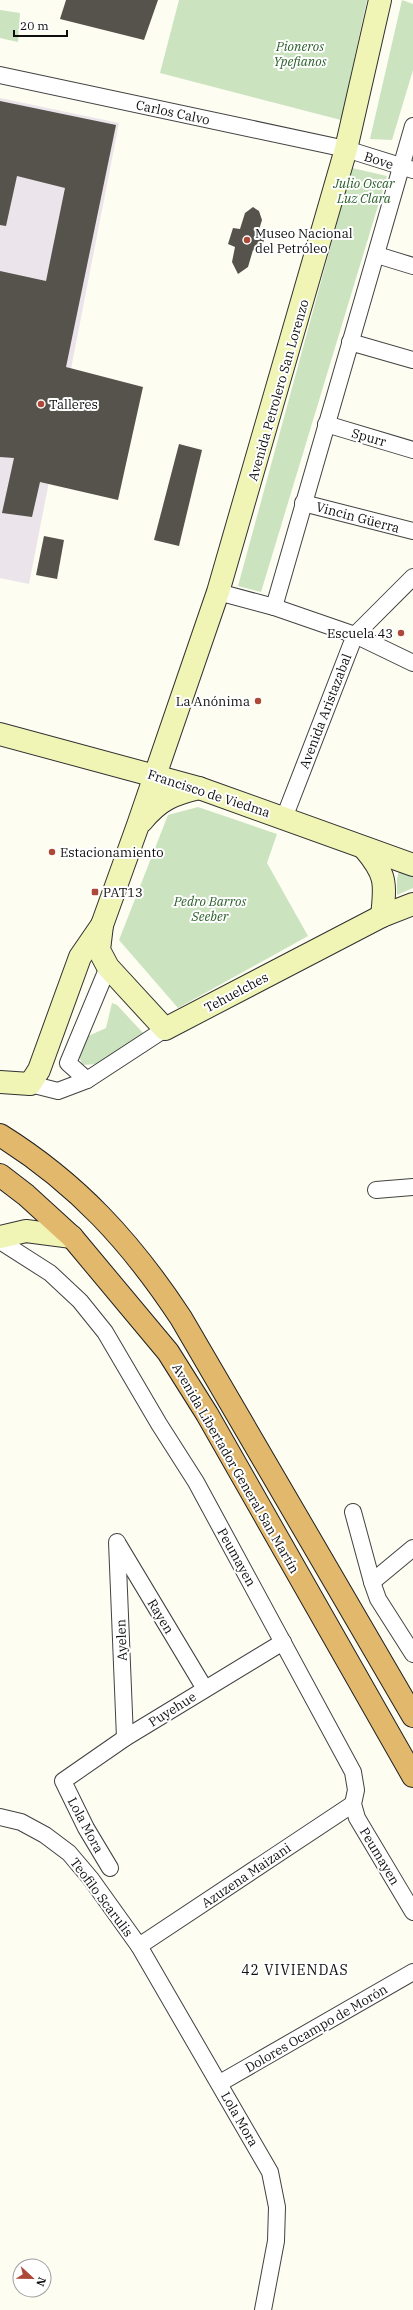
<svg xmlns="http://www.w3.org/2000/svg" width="413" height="2310" viewBox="0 0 413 2310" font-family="'IBM Plex Serif',serif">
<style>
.industrial{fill:#ece4eb}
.green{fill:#cbe4bf}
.building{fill:#56524c}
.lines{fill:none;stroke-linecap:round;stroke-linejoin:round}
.street-casing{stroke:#424242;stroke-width:18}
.secondary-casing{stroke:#313131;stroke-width:24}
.highway-casing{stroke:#202020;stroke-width:24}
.street{stroke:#fff;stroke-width:16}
.secondary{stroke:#f0f5b5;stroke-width:22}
.highway{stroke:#e2b86c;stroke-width:22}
.poi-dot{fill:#ad4938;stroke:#fff;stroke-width:1.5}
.labels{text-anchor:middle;stroke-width:4;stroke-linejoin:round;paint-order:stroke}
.park-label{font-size:13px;font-style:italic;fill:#285e27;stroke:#fff}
.street-label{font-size:13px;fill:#0f0f0f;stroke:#fff}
.poi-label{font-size:13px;fill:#0f0f0f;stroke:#fff;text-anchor:start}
.neighbourhood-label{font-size:14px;letter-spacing:1px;fill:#0f0f0f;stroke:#fff}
</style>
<rect width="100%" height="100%" fill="#fdfdf2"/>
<polygon class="industrial" points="0,98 119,123 29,584 0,578"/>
<g class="green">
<polygon points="179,0 367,0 341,120 160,73"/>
<polygon points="402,0 413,4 413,70 392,140 370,139"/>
<polygon points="0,10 20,13 18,42 0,38"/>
<polygon points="352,168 387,176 261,592 238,586"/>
<polygon points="198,807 277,834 267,863 308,936 178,1008 119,940 168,815"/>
<polygon points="402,858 413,862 413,888 397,895 397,879"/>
<polygon points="112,1003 117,1005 144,1034 97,1064 82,1065 78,1052 86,1037 106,1028"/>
</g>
<g class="building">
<polygon points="66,0 158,0 144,40 60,19"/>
<polygon points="0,101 116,125 66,367 143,387 118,500 40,482 32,517 2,513 14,458 0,457 0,271 46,281 65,188 17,176 6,226 0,225"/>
<polygon points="253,207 259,211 262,220 258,233 265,235 261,252 253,250 248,267 238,274 232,262 235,247 228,244 233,228 240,229 245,213"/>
<polygon points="179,444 202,450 179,546 154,540"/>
<polygon points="44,536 64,540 57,579 36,575"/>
</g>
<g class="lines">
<defs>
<g id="street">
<polyline points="0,75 346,149 413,170"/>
<polyline points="377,255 413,266"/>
<polyline points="350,342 413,360"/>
<polyline points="326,424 413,450"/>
<polyline points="303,503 413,531"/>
<polyline points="218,592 274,607 355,635 413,663"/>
<polyline points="274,607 413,126"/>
<polyline points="284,818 355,635 413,577"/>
<polyline points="87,1080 68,1063 108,967"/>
<polyline points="30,1084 58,1091 87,1080 165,1029"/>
<polyline points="376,1190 413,1187"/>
<polyline points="0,1241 50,1273 80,1301 105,1332 159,1424 196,1482 353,1772 356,1790 353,1804 357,1818 413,1912"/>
<polyline points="353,1512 372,1582 378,1599 413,1654"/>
<polyline points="117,1542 125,1738"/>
<polyline points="118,1544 205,1689"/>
<polyline points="372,1582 413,1548"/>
<polyline points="0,1817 21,1822 45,1835 69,1853 91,1879 139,1946 270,2172 277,2207 276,2241 263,2310"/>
<polyline points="110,1868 86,1828 63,1781 125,1738 283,1642"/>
<polyline points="139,1946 353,1804"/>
<polyline points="220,2083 413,1972"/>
</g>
<g id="secondary">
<polyline points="0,734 199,788 413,865"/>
<path d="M142 821C159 800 173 794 199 788"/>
<path d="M364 848C386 874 386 882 382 916"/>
<polyline points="102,925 99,950 108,967 165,1029 382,916 413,904"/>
<polyline points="0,1082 30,1084 39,1070 80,957 102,925 138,825 218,592 346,149 380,0"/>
<polyline points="0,1237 26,1231 72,1237"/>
</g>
<g id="highway">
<path d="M0 1135C77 1183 131 1242 181 1318L413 1716"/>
<polyline points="0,1175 26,1195 72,1237 168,1352 207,1414 413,1776"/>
</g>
</defs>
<use href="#street" class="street-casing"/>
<use href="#secondary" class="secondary-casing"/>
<use href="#highway" class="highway-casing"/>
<use href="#street" class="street"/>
<use href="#secondary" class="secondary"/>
<use href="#highway" class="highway"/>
</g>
<g class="poi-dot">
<circle cx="247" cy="240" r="4"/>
<circle cx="41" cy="404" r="4"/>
<circle cx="401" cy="633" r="4"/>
<circle cx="258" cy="701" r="4"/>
<circle cx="52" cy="852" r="4"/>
<rect x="91" y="888" width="8" height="8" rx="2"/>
</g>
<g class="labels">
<g class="park-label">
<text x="300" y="51">Pioneros<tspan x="300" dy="15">Ypefianos</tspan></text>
<text x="364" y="188">Julio Oscar<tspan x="364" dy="15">Luz Clara</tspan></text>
<text x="210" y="906">Pedro Barros<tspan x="210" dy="15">Seeber</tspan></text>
</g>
<g class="street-label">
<text transform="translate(173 112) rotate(12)" y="5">Carlos Calvo</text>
<text transform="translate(379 160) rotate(18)" y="5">Bove</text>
<text transform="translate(278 390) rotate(-74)" y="5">Avenida Petrolero San Lorenzo</text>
<text transform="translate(369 437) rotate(16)" y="5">Spurr</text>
<text transform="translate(358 517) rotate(15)" y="5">Vincin Güerra</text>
<text transform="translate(325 711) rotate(-69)" y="5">Avenida Aristazabal</text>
<text transform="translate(209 793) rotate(18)" y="5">Francisco de Viedma</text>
<text transform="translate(236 992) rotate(-28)" y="5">Tehuelches</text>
<text transform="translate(236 1468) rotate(60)" y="5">Avenida Libertador General San Martín</text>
<text transform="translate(237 1557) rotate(61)" y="5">Peumayen</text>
<text transform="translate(161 1616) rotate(59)" y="5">Rayen</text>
<text transform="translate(121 1640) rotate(-92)" y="5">Ayelen</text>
<text transform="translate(172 1709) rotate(-32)" y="5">Puyehue</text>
<text transform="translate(86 1825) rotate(62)" y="5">Lola Mora</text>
<text transform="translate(380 1856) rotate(59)" y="5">Peumayen</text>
<text transform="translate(246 1875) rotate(-34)" y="5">Azuzena Maizani</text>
<text transform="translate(102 1897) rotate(53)" y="5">Teofilo Scarulis</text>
<text transform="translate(316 2028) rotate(-30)" y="5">Dolores Ocampo de Morón</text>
<text transform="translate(240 2119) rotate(60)" y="5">Lola Mora</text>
</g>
<g class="poi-label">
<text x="255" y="238">Museo Nacional<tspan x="255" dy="15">del Petróleo</tspan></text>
<text x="49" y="409">Talleres</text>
<text x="393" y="638" text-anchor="end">Escuela 43</text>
<text x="250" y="706" text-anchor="end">La Anónima</text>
<text x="60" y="857">Estacionamiento</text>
<text x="103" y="897">PAT13</text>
</g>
<g class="neighbourhood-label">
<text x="295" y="1975">42 VIVIENDAS</text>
</g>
</g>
<g transform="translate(32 2278) rotate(112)"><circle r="19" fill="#ffffff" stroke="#9f9f9f"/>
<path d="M0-3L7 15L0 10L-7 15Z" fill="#ad4938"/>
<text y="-6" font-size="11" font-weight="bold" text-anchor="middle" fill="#0f0f0f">N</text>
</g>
<path d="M14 30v6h53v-6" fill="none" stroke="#0f0f0f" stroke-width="2"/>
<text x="20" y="30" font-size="12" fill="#0f0f0f" stroke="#ffffff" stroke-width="3" paint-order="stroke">20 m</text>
</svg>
